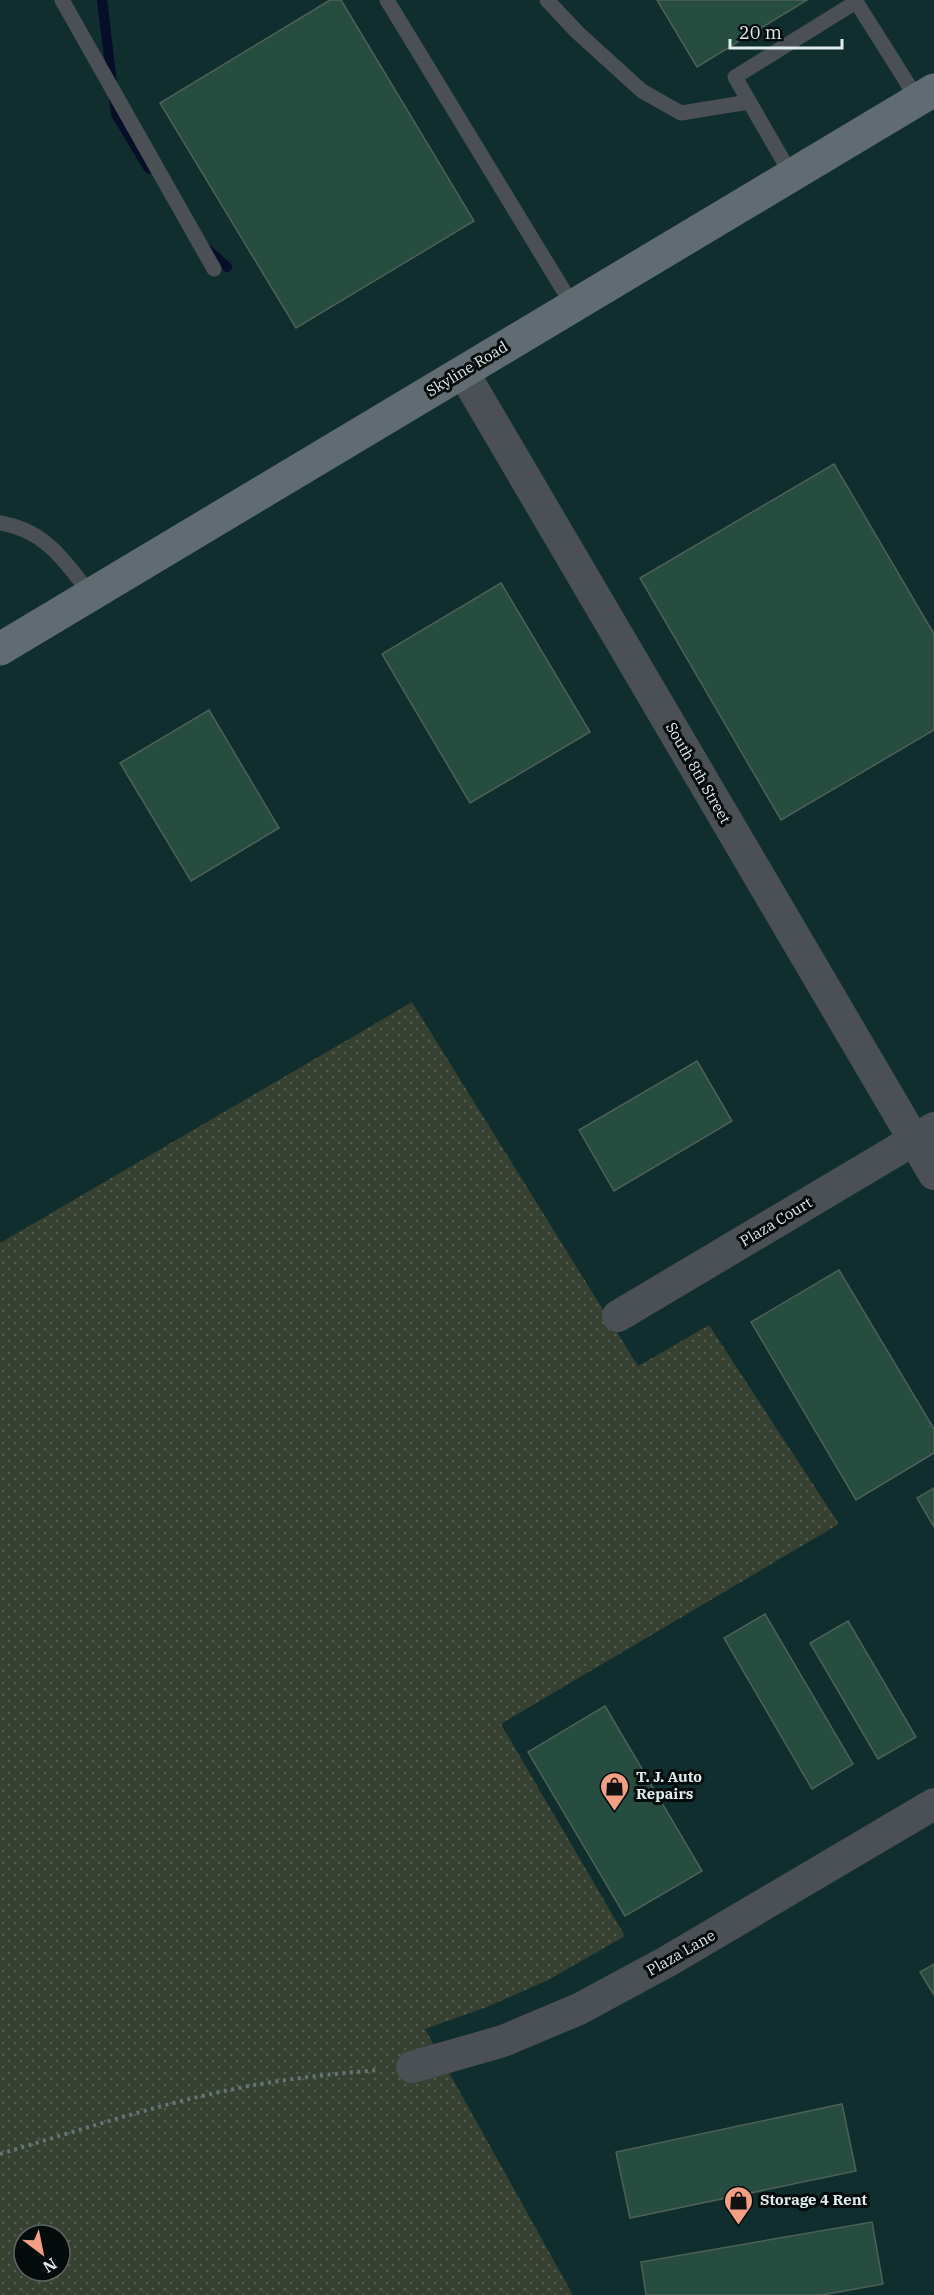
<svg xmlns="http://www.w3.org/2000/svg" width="934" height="2295" viewBox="0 0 934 2295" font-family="'IBM Plex Serif',serif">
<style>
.built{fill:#112e2f}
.grass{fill:url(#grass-dots);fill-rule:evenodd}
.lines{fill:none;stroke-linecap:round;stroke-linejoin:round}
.stream{stroke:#060f27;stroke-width:10}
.building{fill:#264d3f;stroke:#4e6058;stroke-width:1.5}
.path{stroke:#657475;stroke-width:4;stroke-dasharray:3 4.5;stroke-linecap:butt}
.service{stroke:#4a5054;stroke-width:15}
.minor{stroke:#4a5054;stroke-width:32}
.secondary{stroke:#616c72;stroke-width:33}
.labels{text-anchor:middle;stroke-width:6;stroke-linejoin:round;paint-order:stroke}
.street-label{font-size:15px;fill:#e0ebec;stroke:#040b0b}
.poi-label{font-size:15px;font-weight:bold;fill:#e0ebec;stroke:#040b0b;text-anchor:start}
</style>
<defs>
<pattern id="grass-dots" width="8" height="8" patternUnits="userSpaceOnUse" patternTransform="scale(1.5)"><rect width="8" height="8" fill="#364131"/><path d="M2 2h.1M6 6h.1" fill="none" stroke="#535d4f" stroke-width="1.8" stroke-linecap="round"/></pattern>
</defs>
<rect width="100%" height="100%" fill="#112324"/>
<polygon class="built" points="0,0 934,0 934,2295 573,2295 425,2029 487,2007 625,1936 501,1724 839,1524 709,1325 638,1366 412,1002 0,1243"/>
<path class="grass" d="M412 1002 638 1366 709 1325 839 1524 501 1724 625 1936 548 1980 487 2007 425 2029 573 2295H0V1243ZM24 2235H60V2271H24Z"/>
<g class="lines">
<g class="stream">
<polyline points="102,0 116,114 149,169"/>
<polyline points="207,249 227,267"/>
</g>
</g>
<g class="building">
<polygon points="330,0 341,0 474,221 296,328 160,103"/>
<polygon points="657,0 807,0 697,67"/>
<polygon points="834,464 934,634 934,730 781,820 640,578"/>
<polygon points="501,583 590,732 470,803 382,654"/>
<polygon points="209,710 279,828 191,881 120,763"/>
<polygon points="697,1061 732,1121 614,1191 579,1130"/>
<polygon points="839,1270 934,1429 934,1453 856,1500 751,1322"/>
<polygon points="934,1488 934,1527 917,1498"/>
<polygon points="765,1614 853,1764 812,1789 724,1638"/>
<polygon points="848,1621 916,1737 878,1759 810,1643"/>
<polygon points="605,1706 702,1871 625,1916 528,1752"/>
<polygon points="934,1964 934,1995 920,1972"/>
<polygon points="842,2104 856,2171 630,2218 616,2152"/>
<polygon points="872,2222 883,2284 822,2295 646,2295 641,2262"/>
</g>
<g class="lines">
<path class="path" d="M0 2154C77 2131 155 2105 234 2089 282 2079 331 2074 379 2070"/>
<g class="service">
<polyline points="62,0 214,269"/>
<polyline points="387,0 573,306"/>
<polyline points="547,0 577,32 642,91 681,113 749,102"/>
<polyline points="855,0 918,100"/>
<polyline points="792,176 735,77 856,2"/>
<path d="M0 523C45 530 65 561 91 595"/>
</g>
<g class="minor">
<polyline points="463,372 934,1174"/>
<polyline points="618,1316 934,1128"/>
<polyline points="412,2067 503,2041 579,2009 668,1961 934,1804"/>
</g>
<polyline class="secondary" points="0,649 934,90"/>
</g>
<defs>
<symbol id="shop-pin" viewBox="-11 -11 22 30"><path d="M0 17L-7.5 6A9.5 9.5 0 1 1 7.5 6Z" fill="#f39f83" stroke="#040b0b"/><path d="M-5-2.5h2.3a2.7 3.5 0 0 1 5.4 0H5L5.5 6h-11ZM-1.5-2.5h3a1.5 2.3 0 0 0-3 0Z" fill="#111"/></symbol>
</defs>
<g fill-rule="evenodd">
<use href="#shop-pin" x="598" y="1770" width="33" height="45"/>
<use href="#shop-pin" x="722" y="2184" width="33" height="45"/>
</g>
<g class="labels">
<g class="street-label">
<text transform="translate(467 369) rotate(-31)" y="5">Skyline Road</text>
<text transform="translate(698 773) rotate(60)" y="5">South 8th Street</text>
<text transform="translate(776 1222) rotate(-31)" y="5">Plaza Court</text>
<text transform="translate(681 1953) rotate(-30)" y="5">Plaza Lane</text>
</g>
<g class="poi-label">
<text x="636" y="1782">T. J. Auto<tspan x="636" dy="17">Repairs</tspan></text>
<text x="760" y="2205">Storage 4 Rent</text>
</g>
</g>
<g transform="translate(42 2253) rotate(148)"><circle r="28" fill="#040b0b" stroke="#5c6565" stroke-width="1.5"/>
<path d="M0-4.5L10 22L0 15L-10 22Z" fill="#f39f83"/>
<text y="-9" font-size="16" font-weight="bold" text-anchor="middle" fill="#e0ebec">N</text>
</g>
<path d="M730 39v9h112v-9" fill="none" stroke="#e0ebec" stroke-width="3"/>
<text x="739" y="39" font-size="18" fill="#e0ebec" stroke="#040b0b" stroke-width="4.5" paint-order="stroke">20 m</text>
</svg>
